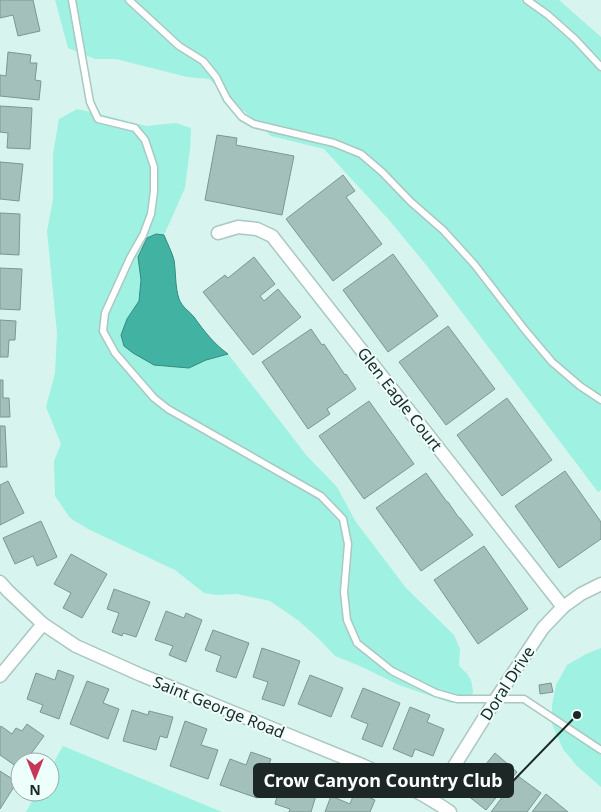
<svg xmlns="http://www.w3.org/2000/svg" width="601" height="812" viewBox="0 0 601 812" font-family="'Noto Sans',sans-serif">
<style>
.green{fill:#9ff1e2}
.water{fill:#42b3a2;stroke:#37897d}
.building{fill:#a4c0ba;stroke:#7b9791}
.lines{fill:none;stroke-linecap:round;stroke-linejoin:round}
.service-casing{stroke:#aac7c1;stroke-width:9}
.minor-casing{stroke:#aac7c1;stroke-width:15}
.service{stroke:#fff;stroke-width:6}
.minor{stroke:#fff;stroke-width:12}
.labels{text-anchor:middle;stroke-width:4;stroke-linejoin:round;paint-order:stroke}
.street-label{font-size:16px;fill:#1d2826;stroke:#edfffb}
.leader{fill:none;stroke:#1d2826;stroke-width:2}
.callout-dot{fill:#1d2826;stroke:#edfffb;stroke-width:2}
.callout{fill:#1d2826;stroke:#1d2826;stroke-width:2}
.callout-label{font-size:18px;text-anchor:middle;font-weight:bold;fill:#fff}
</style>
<rect width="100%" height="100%" fill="#d7f5ee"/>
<g class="green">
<polygon points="55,0 559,0 601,37 601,490 598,492 427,266 389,220 324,149 271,136 209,79 187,77 116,59 95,59 68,48"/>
<path d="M77 109 100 114 146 126 176 123 191 128 190 149 185 188 164 235C168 243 172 251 174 260 176 273 175 287 179 299 182 307 189 311 194 317 204 331 214 344 228 354L307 456 337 487 356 522 406 588 454 635 460 649 459 666C470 676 472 678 473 693L464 702 451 703 399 685 360 666 335 656 321 641 299 621 270 601 237 594 217 595 204 593 175 570 88 529 70 518 55 496 54 461 61 444 46 407 55 373 57 333 47 231 53 200V154L59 119Z"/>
<polygon points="601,648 601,787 577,766 563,749 552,724 552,705 556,685 567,665 586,654"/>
<polygon points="63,746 222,812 26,812 37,792 50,792 50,769"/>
</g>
<path class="water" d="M156 234 164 235C167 243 172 252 174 260 176 273 175 287 179 299 182 307 189 311 194 317 204 331 214 344 228 354L206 360 189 368 154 365 133 353 124 346 121 335 127 319 139 301 141 280 138 257 147 238Z"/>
<g class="building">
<polygon points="0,0 33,0 40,31 18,36 13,15 0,18"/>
<polygon points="8,52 31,55 30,63 37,63 35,80 41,81 39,100 0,96 0,75 6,76"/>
<polygon points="0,106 32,108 30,149 7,148 8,133 0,132"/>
<polygon points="217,135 237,138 236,145 294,156 282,215 205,200"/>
<polygon points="0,162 23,164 19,201 0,199"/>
<polygon points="343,175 355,191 346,197 382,244 333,281 286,219"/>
<polygon points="0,213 20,214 19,255 0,254"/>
<polygon points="393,254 438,316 388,352 343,290"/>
<polygon points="254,257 275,284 260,296 264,301 278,289 301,317 253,355 203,292 225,275 228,278"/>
<polygon points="0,268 22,269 20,310 0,309"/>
<polygon points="0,320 16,321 15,340 9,340 8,357 0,357"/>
<polygon points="448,326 495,389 446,425 399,362"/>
<polygon points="311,329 322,345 324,344 345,375 346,374 356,389 327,409 330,414 308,429 262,362"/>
<polygon points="0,380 3,380 3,398 9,398 10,417 0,417"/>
<polygon points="507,398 552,460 502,496 457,435"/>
<polygon points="369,401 414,464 364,499 319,436"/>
<polygon points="0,426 5,426 7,467 0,467"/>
<polygon points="565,471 601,522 601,539 559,568 515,506"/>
<polygon points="426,473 447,502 448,502 459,518 460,518 473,535 421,571 376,508"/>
<polygon points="8,481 24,513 0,525 0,485"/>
<polygon points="41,521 57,557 37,566 33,556 15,564 3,538"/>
<polygon points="484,546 528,609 478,644 434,580"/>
<polygon points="71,554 107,574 82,618 63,608 71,593 54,584"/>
<polygon points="114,589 150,602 136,637 123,633 122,636 112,632 119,613 107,609"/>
<polygon points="166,611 184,618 186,613 202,620 186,662 169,655 173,646 155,640"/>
<polygon points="213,630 249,643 236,678 216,671 221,656 205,650"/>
<polygon points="262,648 300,661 284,706 262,699 268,682 253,677"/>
<polygon points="58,670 74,676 59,719 40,712 43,705 27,699 36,673 55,680"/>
<polygon points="310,675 343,688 331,717 298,704"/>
<polygon points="87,681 109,689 103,703 119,709 108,739 70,724"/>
<polygon points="551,683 553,692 540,694 539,685"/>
<polygon points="363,688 400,703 382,747 362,739 368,724 351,717"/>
<polygon points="410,707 430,715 427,722 444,729 433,756 415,749 412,757 393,749"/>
<polygon points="132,710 148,715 149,711 173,717 167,738 160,736 156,750 123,741"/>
<polygon points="185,721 207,729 201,745 218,750 208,779 170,766"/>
<polygon points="27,724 44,736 25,762 20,762 20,769 0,755 0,728 1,726 12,734 16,728 22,731"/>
<polygon points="251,752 271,759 257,798 220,785 230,759 246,765"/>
<polygon points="495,753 517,772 486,810 463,792"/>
<polygon points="0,771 17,782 0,809"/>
<polygon points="302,774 321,779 311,812 289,812 290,809 275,804 283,775 300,780"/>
<polygon points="518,776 541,793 527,812 491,812"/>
<polygon points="355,791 375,800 370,812 325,812 331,796 350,804"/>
<polygon points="546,794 568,812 532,812"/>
</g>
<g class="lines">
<defs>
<g id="service">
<polyline points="72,0 90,102 98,119 135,128 145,140 154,167 154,191 151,214 143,235 130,258 105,313 103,331 115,353 154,398 168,409 321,496 343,519 348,544 344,592 347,620 357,643 392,671 436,693 457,699 524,699 601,750"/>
<polyline points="129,0 179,46 203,61 216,77 227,99 242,117 254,124 334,143 361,154 382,172 411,202 443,230 474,264 525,330 552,362 580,386 601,400"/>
<polyline points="527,0 548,15 575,39 601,67"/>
</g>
<g id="minor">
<polyline points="218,233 238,227 257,229 272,236 563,607"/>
<path d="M0 582 8 591 43 624 76 646 141 675 362 765C393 779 423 793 450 812"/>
<polyline points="0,676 43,624"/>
<polyline points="431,799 443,784 496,699 543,628 563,607 581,594 601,584"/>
</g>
</defs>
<use href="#service" class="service-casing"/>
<use href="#minor" class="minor-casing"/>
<use href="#service" class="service"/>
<use href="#minor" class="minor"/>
</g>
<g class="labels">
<g class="street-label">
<text transform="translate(400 399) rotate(52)" y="6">Glen Eagle Court</text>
<text transform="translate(507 683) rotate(-57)" y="6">Doral Drive</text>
<text transform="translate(219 707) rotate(22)" y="6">Saint George Road</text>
</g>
</g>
<path class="leader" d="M577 715L513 781"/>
<circle class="callout-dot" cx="577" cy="715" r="5"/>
<rect class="callout" x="254" y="764" width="259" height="33" rx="5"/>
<g class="callout-label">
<text x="383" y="787">Crow Canyon Country Club</text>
</g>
<g transform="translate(35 777) rotate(180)"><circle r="24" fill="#edfffb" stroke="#9aa9a6"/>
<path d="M0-4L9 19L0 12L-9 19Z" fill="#c6365a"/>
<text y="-8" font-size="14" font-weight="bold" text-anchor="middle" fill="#1d2826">N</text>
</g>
</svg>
